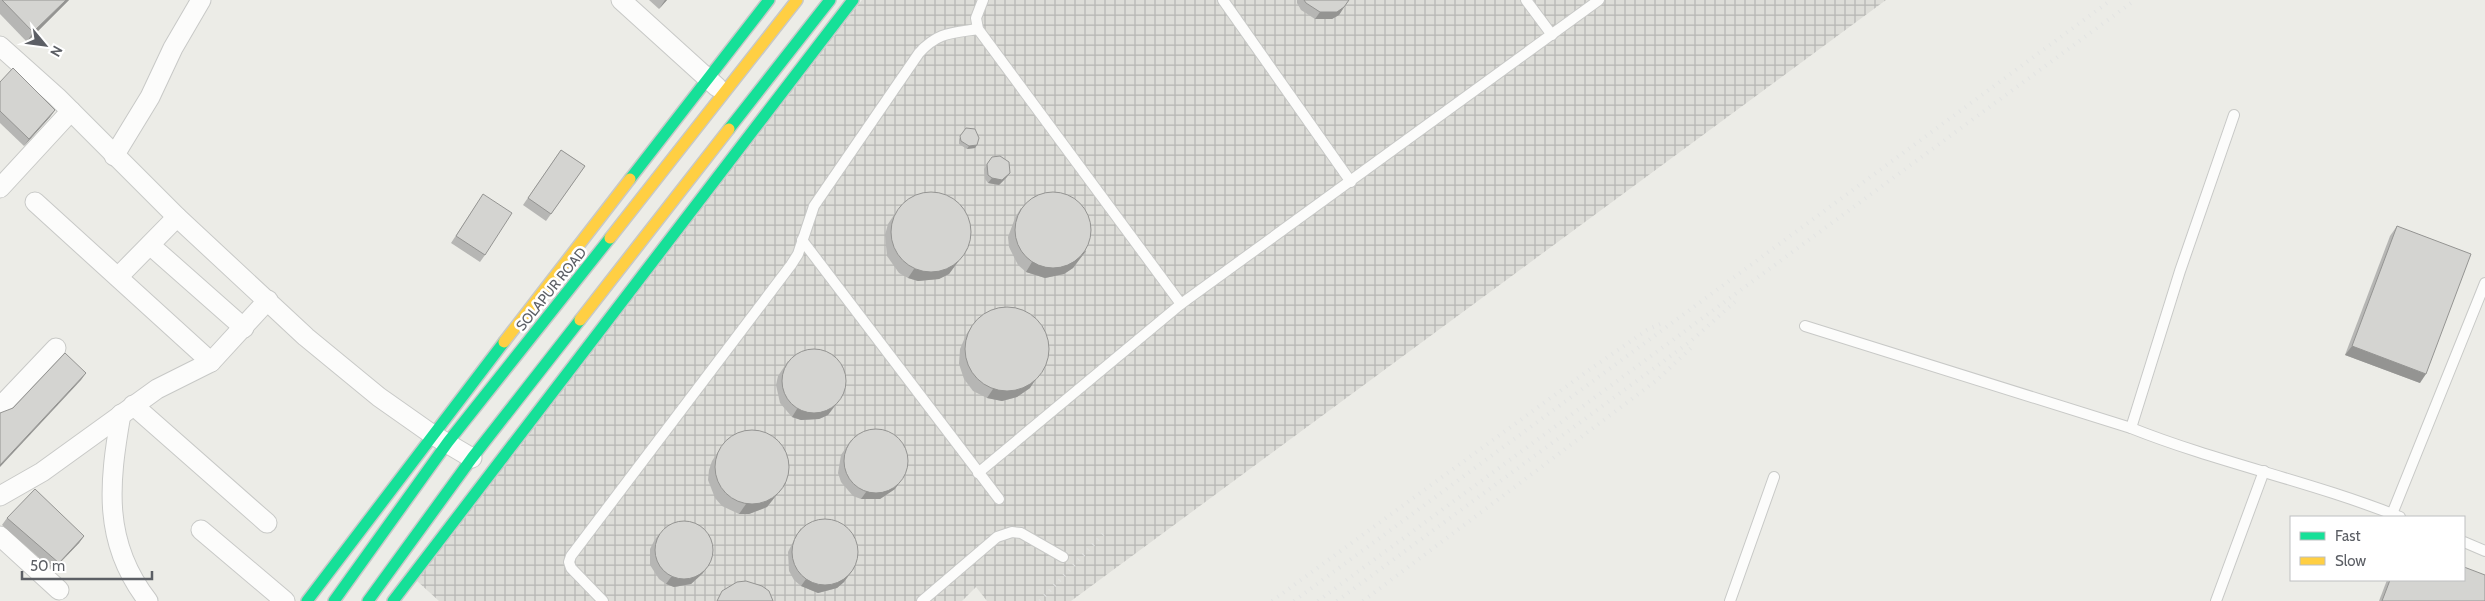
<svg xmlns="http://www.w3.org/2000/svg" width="2485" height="601" viewBox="0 0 2485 601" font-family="Cabin,sans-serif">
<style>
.industrial{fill:url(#industrial-grid)}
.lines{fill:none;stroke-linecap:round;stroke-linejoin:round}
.lane-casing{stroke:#c8c9c7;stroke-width:12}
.street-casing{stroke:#c8c9c7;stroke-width:21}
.fast-casing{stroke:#c7c8c8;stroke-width:14}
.slow-casing{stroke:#c7c8c8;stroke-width:14}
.lane{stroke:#fcfcfb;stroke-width:10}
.street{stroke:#fcfcfb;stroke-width:19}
.fast{stroke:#16e098;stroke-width:11}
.slow{stroke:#ffcf43;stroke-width:11}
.rail{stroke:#e3e4e3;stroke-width:4;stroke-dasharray:1 6;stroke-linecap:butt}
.wall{fill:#b6b6b4}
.shaded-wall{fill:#949492}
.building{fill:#d4d4d1;stroke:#949492}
.labels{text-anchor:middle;stroke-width:5;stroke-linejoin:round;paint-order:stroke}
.street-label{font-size:14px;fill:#5c5f65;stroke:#fff}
</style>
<defs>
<pattern id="industrial-grid" width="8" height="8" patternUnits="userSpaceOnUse" patternTransform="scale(1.25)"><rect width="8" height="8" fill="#ddddd8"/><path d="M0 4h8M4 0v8" fill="none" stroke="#b6b6b3"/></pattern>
</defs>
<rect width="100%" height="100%" fill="#ecece7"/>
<polygon class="industrial" points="862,0 1886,0 1071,601 987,601 976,587 962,601 439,601 417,581"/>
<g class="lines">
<defs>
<g id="lane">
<polyline points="983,0 976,18 978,29 1181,304"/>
<polyline points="1223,0 1351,182"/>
<polyline points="1526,0 1552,35"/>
<polyline points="802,240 999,499"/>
<path d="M1805 326 2131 428C2219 463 2313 482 2400 517"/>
<polyline points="2131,428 2180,271 2234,115"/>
<polyline points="978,473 1181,304 1599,0"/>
<polyline points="2392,514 2485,283"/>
<polyline points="2464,542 2485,551"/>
<path d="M603 601 571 568 569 562 571 556 791 265 798 254 814 206 919 53C938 32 952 33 978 29"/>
<polyline points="922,601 997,537 1012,532 1021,533 1063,557"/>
<polyline points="1730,601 1774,477"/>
<polyline points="2216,601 2264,471"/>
</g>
<g id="street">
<polyline points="621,0 717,87"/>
<polyline points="0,46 57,97 177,217 306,337 379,397 433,435 472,458"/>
<polyline points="114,156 150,97 173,48 201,0"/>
<polyline points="0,188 71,111"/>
<polyline points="35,202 211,362"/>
<polyline points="150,245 244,328"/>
<polyline points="118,277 177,217"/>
<polyline points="133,405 267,523"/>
<polyline points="0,407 56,348"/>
<path d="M121 414C109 483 102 542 148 601"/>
<polyline points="0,496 42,472 157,389 211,362 268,300"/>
<polyline points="201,530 285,601"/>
<polyline points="0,536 59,590"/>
</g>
<g id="fast">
<polyline points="729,129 830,0"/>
<polyline points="630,179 769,0"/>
<polyline points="307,601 504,342"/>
<polyline points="334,601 448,442 610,238"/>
<polyline points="368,601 472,458 580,320"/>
<polyline points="393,601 853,0"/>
</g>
<g id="slow">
<polyline points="610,238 797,0"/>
<polyline points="580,320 729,129"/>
<polyline points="504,342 630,179"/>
</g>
</defs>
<use href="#lane" class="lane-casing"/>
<use href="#street" class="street-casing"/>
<use href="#fast" class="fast-casing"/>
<use href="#slow" class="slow-casing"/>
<use href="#lane" class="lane"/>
<use href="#street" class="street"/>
<use href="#fast" class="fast"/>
<use href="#slow" class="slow"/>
<g class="rail">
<polyline points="1040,601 1103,534"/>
<polyline points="1272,601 1589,370 1647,330 1662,323"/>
<polyline points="1294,601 2111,0"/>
<polyline points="1318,601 2135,0"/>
<polyline points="1337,601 1691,341 1737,300"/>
<polyline points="1363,601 1657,380 1691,348"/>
</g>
</g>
<g class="wall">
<polygon points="0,0 69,0 27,42 0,14"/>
<polygon points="649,0 667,0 659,9"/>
<polygon points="1297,0 1349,0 1339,15 1332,19 1315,19 1301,10 1297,3"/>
<polygon points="0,82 55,110 50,117 24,146 0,123"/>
<polygon points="966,128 977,145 975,148 967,149 959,144 959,139"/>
<polygon points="561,150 585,166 546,221 523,205"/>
<polygon points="992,157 1010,173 1006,178 999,185 988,183 985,179 984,169"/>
<polygon points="478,202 485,255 480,262 451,243"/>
<polygon points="1021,208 1086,251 1079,260 1073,268 1064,274 1045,278 1026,272 1018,265 1009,247 1008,237 1015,218"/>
<polygon points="894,215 968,248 949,274 939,279 918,281 908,278 899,273 887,256 885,235 888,224"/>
<polygon points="2397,226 2420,383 2345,355 2390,236"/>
<polygon points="972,326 1030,388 1017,397 1002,401 987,398 973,391 964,379 959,364 960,349 966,335"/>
<polygon points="788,361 839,401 828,415 819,419 801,420 792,417 780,403 776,385 778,376"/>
<polygon points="851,440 895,489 880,499 861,499 853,496 841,482 838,473 841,455"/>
<polygon points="718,452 786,483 767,507 749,514 739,514 722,506 715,498 708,480 709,470 712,461"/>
<polygon points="7,518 84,536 79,543 53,570 2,525"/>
<polygon points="801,528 855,567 844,582 837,588 818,593 801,586 794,580 789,571 788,552 796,536"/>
<polygon points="659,534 703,573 691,584 674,587 666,584 659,579 650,565 650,549 654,541"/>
<polygon points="2387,580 2464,580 2485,601 2379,601"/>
</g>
<g class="shaded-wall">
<polygon points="66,0 69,0 27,42 33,32"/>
<polygon points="665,0 667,0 659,9"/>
<polygon points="1344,7 1339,15 1332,19 1315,19 1320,12"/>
<polygon points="55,110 50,117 24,146 29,139"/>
<polygon points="977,145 975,148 967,149 969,146"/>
<polygon points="1010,173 1006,178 999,185 988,183 992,178"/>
<polygon points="968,248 949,274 939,279 918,281 908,278 914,269"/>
<polygon points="1086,251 1079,260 1073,268 1064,274 1045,278 1026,272 1032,262"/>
<polygon points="2352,346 2426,374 2420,383 2345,355"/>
<polygon points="86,373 81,380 0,467 0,465"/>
<polygon points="1036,379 1030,388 1017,397 1002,401 987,398 993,389"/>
<polygon points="844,393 828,415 819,419 801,420 792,417 797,409"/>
<polygon points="900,482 895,489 880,499 861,499 866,492"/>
<polygon points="786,483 767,507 749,514 739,514 746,504"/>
<polygon points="84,536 79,543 53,570 59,563"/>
<polygon points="708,566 703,573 691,584 674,587 666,584 671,577"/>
<polygon points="849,575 844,582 837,588 818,593 801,586 806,579"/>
</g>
<g class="building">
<polygon points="2,0 66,0 33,32"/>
<polygon points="1304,0 1349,0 1344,7 1337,12 1320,12 1306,3"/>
<polygon points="13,68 55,110 29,139 0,111 0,82"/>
<polygon points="966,128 975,129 979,138 977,145 969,146 961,141 960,136"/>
<polygon points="561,150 585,166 551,214 528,198"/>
<polygon points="1000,156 1009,162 1010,173 1002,180 992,178 988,175 987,164 992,157"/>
<circle cx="1053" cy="230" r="38"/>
<circle cx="931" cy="232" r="40"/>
<polygon points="483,194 512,213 485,255 456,236"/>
<polygon points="2397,226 2471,254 2426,374 2352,346"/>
<circle cx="1007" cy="349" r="42"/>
<circle cx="814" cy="381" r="32"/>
<polygon points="65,353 86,373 0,465 0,413 13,408"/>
<circle cx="876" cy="461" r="32"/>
<circle cx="752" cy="467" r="37"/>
<polygon points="35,489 84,536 59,563 7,518"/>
<circle cx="825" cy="552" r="33"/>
<circle cx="684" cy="550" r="29"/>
<polygon points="2464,567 2485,575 2485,601 2382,601 2390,580 2464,580"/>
<polygon points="746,581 762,586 769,591 773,601 717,601 722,591 737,582"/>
</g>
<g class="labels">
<g class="street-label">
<text transform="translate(551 289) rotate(-51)" y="5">SOLAPUR ROAD</text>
</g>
</g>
<rect x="2290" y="516" width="175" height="65" fill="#ffffff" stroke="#bebfc1"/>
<rect x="2300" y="532" width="25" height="8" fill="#16e098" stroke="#bebfc1"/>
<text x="2335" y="541" font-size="15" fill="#5c5f65">Fast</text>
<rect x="2300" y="557" width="25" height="8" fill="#ffcf43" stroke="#bebfc1"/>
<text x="2335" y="566" font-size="15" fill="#5c5f65">Slow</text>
<g transform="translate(45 45) rotate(119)" stroke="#ffffff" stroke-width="4" paint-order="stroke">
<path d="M0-4L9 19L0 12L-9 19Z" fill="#5c5f65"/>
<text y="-8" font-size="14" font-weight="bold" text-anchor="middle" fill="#5c5f65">N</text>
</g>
<path d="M22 571v8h130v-8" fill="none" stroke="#5c5f65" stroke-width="2.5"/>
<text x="30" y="571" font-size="15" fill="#5c5f65" stroke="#ffffff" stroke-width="4" paint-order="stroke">50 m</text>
</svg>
